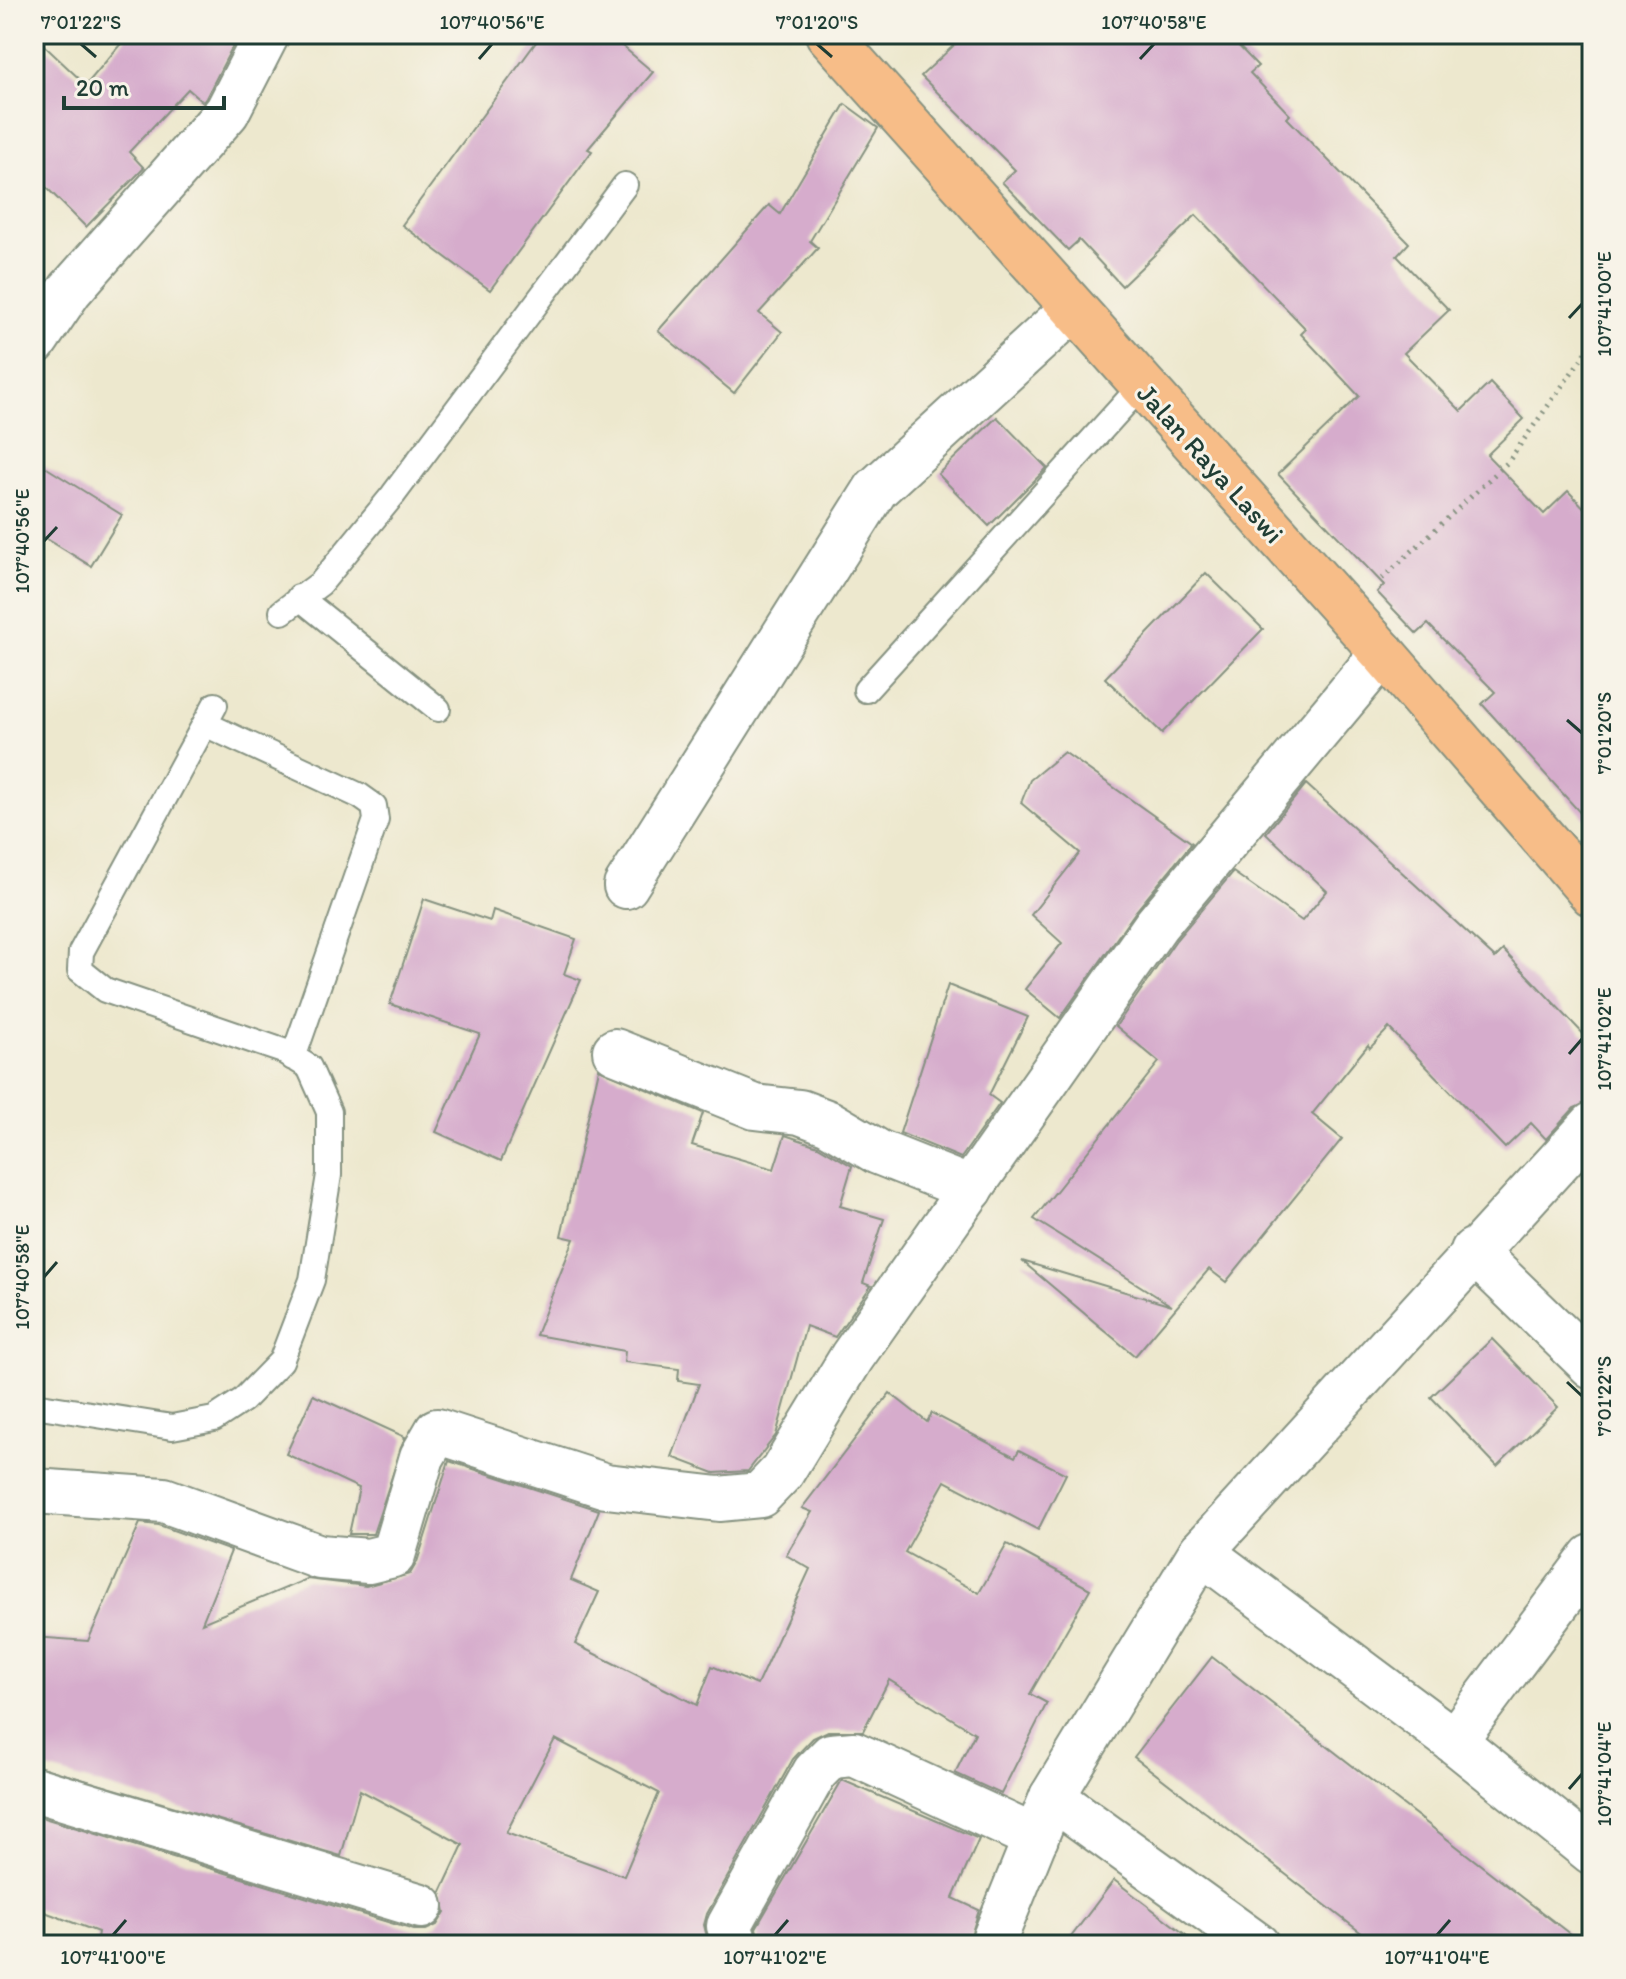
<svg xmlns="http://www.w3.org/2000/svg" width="1626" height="1979" viewBox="0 0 1626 1979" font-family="Itim,sans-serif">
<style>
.building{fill:#d6accc;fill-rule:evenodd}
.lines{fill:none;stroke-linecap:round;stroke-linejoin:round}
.service-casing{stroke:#869281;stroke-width:28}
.minor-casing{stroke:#869281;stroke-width:48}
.primary-casing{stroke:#869281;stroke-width:48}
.path{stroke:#869281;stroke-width:5;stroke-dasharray:2 6;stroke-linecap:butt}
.service{stroke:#fff;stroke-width:24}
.minor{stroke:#fff;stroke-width:44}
.primary{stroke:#f7bd88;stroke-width:44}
.ticks{fill:none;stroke:#1f3d34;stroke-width:3}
.labels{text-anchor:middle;stroke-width:6;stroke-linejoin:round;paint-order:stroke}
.street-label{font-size:28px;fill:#1f3d34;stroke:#f7f3e8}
.neatline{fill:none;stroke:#1f3d34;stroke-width:3}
.ticks-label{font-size:20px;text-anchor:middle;fill:#1f3d34}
</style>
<rect width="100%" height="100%" fill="#f7f3e8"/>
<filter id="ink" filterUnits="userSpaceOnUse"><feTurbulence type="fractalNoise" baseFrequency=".0125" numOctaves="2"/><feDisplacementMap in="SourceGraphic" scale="16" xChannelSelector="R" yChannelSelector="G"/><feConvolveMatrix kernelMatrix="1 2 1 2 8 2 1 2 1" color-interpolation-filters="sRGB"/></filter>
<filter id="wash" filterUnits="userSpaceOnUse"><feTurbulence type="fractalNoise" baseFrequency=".006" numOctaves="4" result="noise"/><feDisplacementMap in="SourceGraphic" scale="32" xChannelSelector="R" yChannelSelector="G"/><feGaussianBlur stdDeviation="1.8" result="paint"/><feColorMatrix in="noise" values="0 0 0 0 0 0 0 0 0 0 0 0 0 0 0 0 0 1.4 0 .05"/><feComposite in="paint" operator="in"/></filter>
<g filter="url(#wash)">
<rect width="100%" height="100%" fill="#ede8ce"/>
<g id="blocks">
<g class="building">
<polygon points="129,34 239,34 206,98 203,102 188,89 129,152 144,168 86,227 34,175 34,36 86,85"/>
<polygon points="542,34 608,34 653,72 588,149 592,151 490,290 402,225"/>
<polygon points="966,34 1227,34 1258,66 1250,73 1290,115 1287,118 1409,243 1397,256 1449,310 1404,353 1461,411 1490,383 1524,419 1487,455 1544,514 1568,491 1592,516 1592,826 1482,704 1495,692 1428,624 1417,634 1377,592 1384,585 1278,474 1359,396 1301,334 1306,329 1196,215 1122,286 1079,240 1068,250 1002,182 1015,170 921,76"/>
<polygon points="845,104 878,128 810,241 818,248 759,313 782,332 734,393 658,331 769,205 780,214"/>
<polygon points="997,417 1047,468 989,526 938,474"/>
<polygon points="34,460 122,515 91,566 34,531"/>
<polygon points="1206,573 1263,629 1162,733 1105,678"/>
<polygon points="1064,752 1192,843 1136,911 1060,1018 1025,989 1062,943 1031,915 1080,853 1021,803 1030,780"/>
<polygon points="1306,784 1495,958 1503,950 1592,1043 1592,1101 1574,1108 1546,1139 1531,1123 1505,1148 1389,1028 1370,1048 1368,1045 1312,1114 1342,1139 1226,1282 1209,1269 1135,1356 1022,1261 1172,1306 1034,1219 1159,1062 1116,1026 1176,940 1233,872 1302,921 1327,891 1266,833"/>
<polygon points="424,899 490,921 493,910 576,939 564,974 581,980 501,1161 436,1132 480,1034 390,1004"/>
<polygon points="948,985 1028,1017 989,1095 1000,1103 961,1158 900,1133"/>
<polygon points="599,1069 703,1113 692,1145 774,1169 785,1135 818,1146 852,1166 840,1206 884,1219 863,1283 871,1286 835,1337 806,1326 776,1435 748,1471 714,1473 672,1457 699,1384 678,1381 679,1369 624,1362 625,1351 536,1335 574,1239 561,1236"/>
<polygon points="1492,1339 1558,1407 1497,1466 1431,1397"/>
<path d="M890 1393 927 1422 932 1413 1015 1457 1019 1450 1066 1474 1038 1530 945 1481 905 1552 979 1593 1007 1544 1090 1589 1030 1694 1047 1703 1001 1794 955 1773 975 1733 889 1680 863 1731H828L813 1738 793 1759 707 1914 704 1925 709 1945H96L98 1932 34 1908V1815L414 1930H426L437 1925 445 1912 441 1892 463 1845 360 1790 341 1856 34 1765V1637L88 1641 140 1523 159 1525 231 1551 202 1623 307 1579 366 1586 410 1574 417 1562 449 1461 599 1510 571 1580 599 1592 575 1644 697 1705 712 1666 757 1685 810 1569 786 1555 812 1512 802 1508ZM555 1739 659 1793 624 1876 506 1833Z"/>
<polygon points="313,1395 405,1437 373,1534 349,1534 359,1488 286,1454"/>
<polygon points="1212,1657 1584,1945 1377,1945 1134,1757"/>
<polygon points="842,1780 979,1839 953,1898 979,1910 968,1945 760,1945 756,1928"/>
<polygon points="1114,1880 1199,1945 1065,1945"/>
</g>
</g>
</g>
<g filter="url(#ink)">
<use href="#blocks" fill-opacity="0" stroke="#869281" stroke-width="2"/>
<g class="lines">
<defs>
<g id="service">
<polyline points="299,597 438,709"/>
<polyline points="282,612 321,583 393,495 625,185"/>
<polyline points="866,690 1141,386"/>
<polyline points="205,724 360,796 374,806 376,820 293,1058"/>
<polyline points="34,1405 172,1427 214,1419 243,1400 281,1361 312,1280 329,1175 329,1112 309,1067 283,1051 105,990 80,970 81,952 215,705"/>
</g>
<g id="minor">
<polyline points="34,343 70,290 227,112 267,34"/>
<polyline points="626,886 876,489 1073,309"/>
<polyline points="615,1051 755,1107 800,1112 829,1123 878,1152 971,1189"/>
<polyline points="1473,1251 1592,1366"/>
<polyline points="34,1491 164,1500 320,1557 368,1561 393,1555 422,1457 437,1431 606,1486 719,1499 760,1495 782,1472 852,1357 1156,925 1383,653"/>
<polyline points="1201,1552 1454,1741 1592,1852"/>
<polyline points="1454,1741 1592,1557"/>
<polyline points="34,1789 421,1906"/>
<polyline points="1052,1797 1257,1945"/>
<polyline points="736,1945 729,1926 815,1772 831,1756 854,1754 1036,1838"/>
<polyline points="992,1945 1052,1797 1201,1552 1592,1125"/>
</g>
<polyline id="primary" points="828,34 1383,653 1592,894"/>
</defs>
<use href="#service" class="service-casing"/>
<use href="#minor" class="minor-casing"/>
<use href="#primary" class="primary-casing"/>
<polyline class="path" points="1382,579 1508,462 1592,344"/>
<use href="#service" class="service"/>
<use href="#minor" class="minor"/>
<use href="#primary" class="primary"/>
</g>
</g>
<path class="ticks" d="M81 44 96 57M817 44 832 57M479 59 492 44M1140 59 1154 44M1569 318 1582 304M44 541 57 527M1567 720 1582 733M1569 1054 1582 1039M44 1277 57 1262M1567 1382 1582 1396M1569 1789 1582 1774M113 1935 126 1920M775 1935 788 1920M1437 1935 1450 1920"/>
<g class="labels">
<g class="street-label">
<text transform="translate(1211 463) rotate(48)" y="10">Jalan Raya Laswi</text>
</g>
</g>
<rect width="1626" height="1979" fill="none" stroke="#f7f3e8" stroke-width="88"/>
<path d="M64 96v12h160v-12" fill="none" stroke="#1f3d34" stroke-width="4"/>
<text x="76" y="96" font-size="24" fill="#1f3d34" stroke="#f7f3e8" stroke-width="6" paint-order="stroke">20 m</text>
<rect x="44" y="44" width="1538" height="1891" class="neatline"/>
<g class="ticks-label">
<text x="81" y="29">7°01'22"S</text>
<text x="492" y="29">107°40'56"E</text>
<text x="817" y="29">7°01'20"S</text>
<text x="1154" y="29">107°40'58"E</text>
<text transform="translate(1604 304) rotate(-90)" y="7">107°41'00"E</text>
<text transform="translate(22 541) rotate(-90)" y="7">107°40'56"E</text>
<text transform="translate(1604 733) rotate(-90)" y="7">7°01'20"S</text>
<text transform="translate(1604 1039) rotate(-90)" y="7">107°41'02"E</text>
<text transform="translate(22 1277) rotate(-90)" y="7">107°40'58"E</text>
<text transform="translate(1604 1396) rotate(-90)" y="7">7°01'22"S</text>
<text transform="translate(1604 1774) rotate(-90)" y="7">107°41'04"E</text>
<text x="113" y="1964">107°41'00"E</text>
<text x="775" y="1964">107°41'02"E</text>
<text x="1437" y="1964">107°41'04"E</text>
</g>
</svg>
